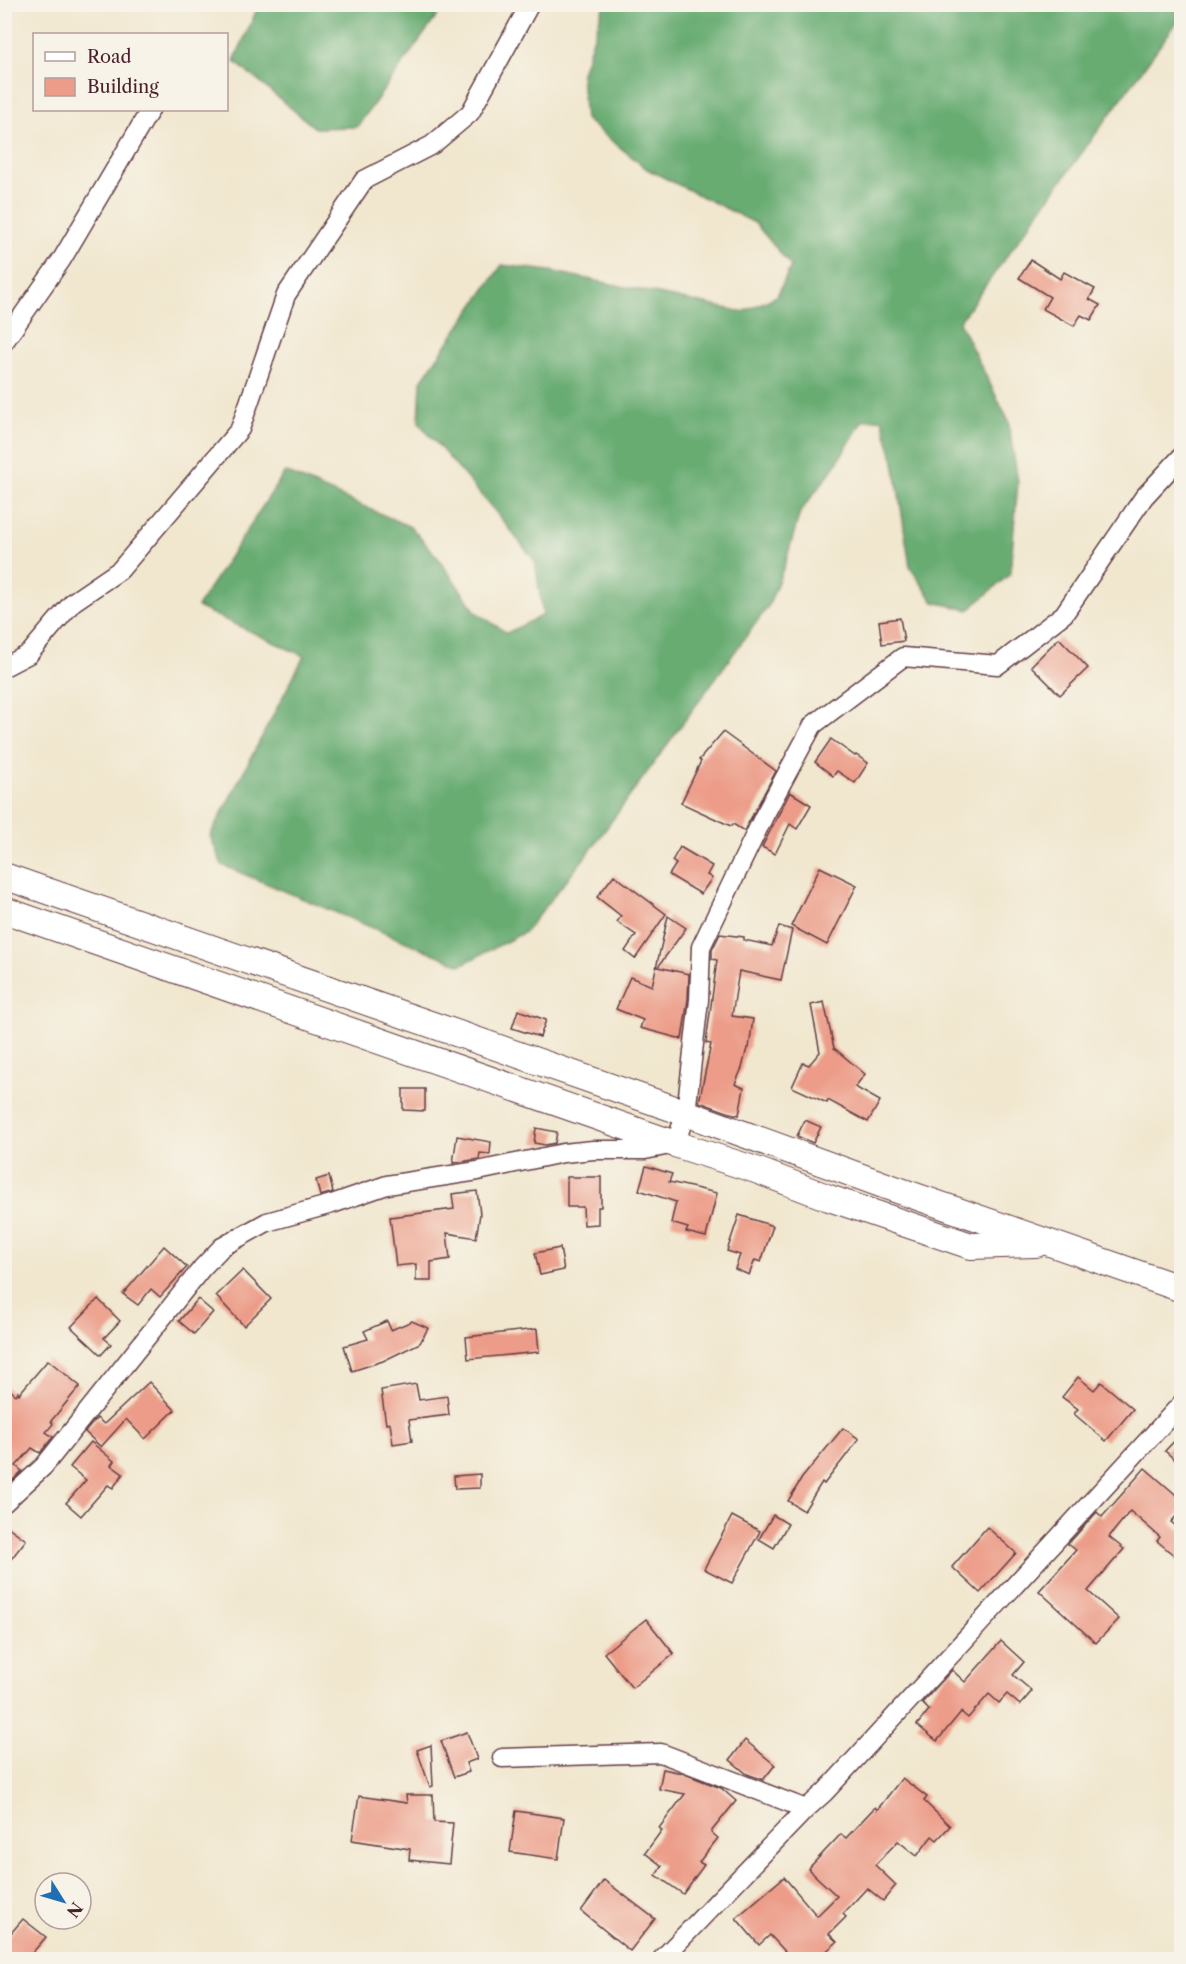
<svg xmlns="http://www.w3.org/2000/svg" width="1186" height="1964" viewBox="0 0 1186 1964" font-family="'Libre Caslon Text',serif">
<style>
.forest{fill:#68ac72;stroke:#59664e;stroke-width:1.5}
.building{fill:#ec9c88}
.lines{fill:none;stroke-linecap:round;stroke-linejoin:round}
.minor-casing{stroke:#633d44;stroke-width:21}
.secondary-casing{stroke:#633d44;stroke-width:28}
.minor{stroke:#fff;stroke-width:18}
.secondary{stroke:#fff;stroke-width:26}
</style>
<rect width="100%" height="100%" fill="#f7f3e8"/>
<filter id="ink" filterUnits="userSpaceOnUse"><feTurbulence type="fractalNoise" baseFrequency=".0167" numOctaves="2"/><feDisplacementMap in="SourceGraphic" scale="12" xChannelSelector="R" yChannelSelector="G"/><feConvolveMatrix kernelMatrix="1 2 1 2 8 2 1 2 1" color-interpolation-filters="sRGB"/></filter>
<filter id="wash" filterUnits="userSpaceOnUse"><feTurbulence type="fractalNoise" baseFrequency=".008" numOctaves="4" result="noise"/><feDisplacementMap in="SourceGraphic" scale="24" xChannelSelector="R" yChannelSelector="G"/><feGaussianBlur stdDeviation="1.35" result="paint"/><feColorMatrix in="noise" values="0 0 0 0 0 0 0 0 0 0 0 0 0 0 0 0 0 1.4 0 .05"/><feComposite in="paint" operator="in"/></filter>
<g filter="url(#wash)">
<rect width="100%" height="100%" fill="#f1e7cf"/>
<g class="forest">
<polygon points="259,5 260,4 445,5 357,127 315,128 234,61"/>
<polygon points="604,5 1181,4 1182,15 959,322 1008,420 1018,482 1010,574 969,610 934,602 910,567 894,462 882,419 863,420 835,466 800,512 786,561 769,605 589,852 525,932 461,965 222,865 210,836 304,656 197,607 285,472 411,527 438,558 476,612 507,633 543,615 535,561 494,510 419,423 421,381 502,265 550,271 743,312 777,296 791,266 755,223 647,169 585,119 581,76"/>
</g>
<g id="blocks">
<g class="building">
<polygon points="1031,260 1060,279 1064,272 1095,289 1089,299 1100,305 1091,320 1081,315 1074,326 1043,309 1050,297 1019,278"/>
<polygon points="900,618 904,641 882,644 879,621"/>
<polygon points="1059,638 1088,668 1060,695 1031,666"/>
<polygon points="723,732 776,771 744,831 733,824 731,826 681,803 701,761 699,760"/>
<polygon points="831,739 855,756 856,755 868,763 855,783 837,771 833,776 815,762"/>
<polygon points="790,792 811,805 797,829 790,824 775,854 762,847"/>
<polygon points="680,847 712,866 707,875 712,878 701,894 669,875 676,864 672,861"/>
<polygon points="820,867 857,885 827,945 791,926"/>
<polygon points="614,875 666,914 635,959 625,951 636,935 617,922 621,916 597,897"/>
<polygon points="668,916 686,928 658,967 689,974 688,999 682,1039 640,1028 643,1020 616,1009 630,977 652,986"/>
<polygon points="779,926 792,930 781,980 739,971 732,1016 753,1019 749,1048 747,1048 742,1068 735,1084 744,1088 739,1115 730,1113 699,1102 711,1044 706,1043 717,960 712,959 712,950 720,934 744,937 744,940 772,946"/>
<polygon points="824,1002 834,1048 865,1074 855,1087 880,1101 868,1122 828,1100 827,1103 792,1087 803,1063 809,1065 820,1052 811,1005"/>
<polygon points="518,1010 546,1020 540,1037 512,1028"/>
<polygon points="403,1089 425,1089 425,1111 403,1110"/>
<polygon points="805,1120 821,1127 813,1143 797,1136"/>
<polygon points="536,1128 557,1132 555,1143 545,1145 534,1143"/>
<polygon points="457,1136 491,1142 490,1154 480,1153 479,1159 453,1163"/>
<polygon points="646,1166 672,1174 669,1182 717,1193 706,1237 686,1232 688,1228 671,1223 676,1202 639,1190"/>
<polygon points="329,1176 333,1192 320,1196 316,1180"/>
<polygon points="567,1177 601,1177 601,1207 598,1207 598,1224 584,1225 583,1207 567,1207"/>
<polygon points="477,1191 480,1214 476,1238 447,1233 450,1259 431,1262 431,1281 416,1281 416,1264 396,1266 390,1217 454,1209 452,1194"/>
<polygon points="739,1215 773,1226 761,1262 755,1260 749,1275 735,1269 740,1255 727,1251"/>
<polygon points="164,1246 187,1267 160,1297 151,1289 138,1305 123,1294"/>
<polygon points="560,1248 564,1270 540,1275 535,1253"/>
<polygon points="243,1270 271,1299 244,1326 216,1296"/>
<polygon points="98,1299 120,1321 104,1338 111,1344 101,1355 71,1327"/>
<polygon points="198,1299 213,1312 194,1334 179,1321"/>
<polygon points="387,1321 391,1330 412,1321 428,1328 420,1343 383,1361 352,1371 344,1346 368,1339 364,1331"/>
<polygon points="537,1329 539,1352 468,1359 466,1337"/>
<polygon points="48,1360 80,1386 51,1421 53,1424 46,1432 53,1437 40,1453 32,1448 16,1466 22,1471 13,1480 8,1475 4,1479 4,1385 16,1395 18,1392 19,1394"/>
<polygon points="1078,1377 1094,1390 1101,1382 1133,1409 1106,1441 1074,1414 1078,1409 1062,1397"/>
<polygon points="149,1382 175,1410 145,1439 126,1419 101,1447 85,1432 97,1418 104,1424"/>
<polygon points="416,1384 419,1400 447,1396 449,1415 409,1420 412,1441 393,1444 390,1423 386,1424 381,1390"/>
<polygon points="843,1428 859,1439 824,1484 822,1482 804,1511 788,1501 802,1478"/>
<polygon points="1182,1433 1182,1466 1165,1451"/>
<polygon points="91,1442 114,1461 111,1465 123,1474 113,1488 108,1485 81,1516 66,1503 86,1480 70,1467"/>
<polygon points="1145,1468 1182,1500 1182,1510 1171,1522 1182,1531 1182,1562 1157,1541 1160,1537 1130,1511 1109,1537 1124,1549 1088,1591 1119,1619 1096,1643 1039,1591 1076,1550 1068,1544 1097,1512 1102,1517"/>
<polygon points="480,1474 480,1488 455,1489 454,1476"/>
<polygon points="773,1515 788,1524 774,1548 759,1539"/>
<polygon points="732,1516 760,1531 732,1583 704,1569"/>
<polygon points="4,1524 26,1540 4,1568"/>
<polygon points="987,1527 1016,1553 980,1593 952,1567"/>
<polygon points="646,1619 674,1654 632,1688 604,1653"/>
<polygon points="1001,1641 1024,1662 1013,1675 1032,1691 1020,1705 1007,1694 999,1703 989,1694 968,1718 961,1712 937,1741 917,1725 929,1710 922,1703 952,1670 965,1682"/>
<polygon points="467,1732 477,1759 466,1763 469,1772 454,1777 441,1741"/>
<polygon points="745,1740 775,1765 763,1780 747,1774 730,1760"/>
<polygon points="431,1745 433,1786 430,1787 417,1750"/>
<polygon points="663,1769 682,1773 721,1788 736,1801 711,1832 718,1838 699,1862 704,1865 683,1894 656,1875 662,1866 645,1853 662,1830 659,1828 685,1794 659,1789"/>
<polygon points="902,1778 927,1797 924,1801 950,1826 937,1840 932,1836 917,1856 898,1841 875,1865 896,1885 883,1901 867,1888 843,1914 846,1917 829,1934 837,1942 817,1959 792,1959 770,1935 759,1945 736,1918 784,1877 817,1916 837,1896 808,1869 841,1834 846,1838 875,1807 877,1810"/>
<polygon points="406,1795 433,1795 434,1822 453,1823 449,1864 409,1860 410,1849 352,1840 359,1796 407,1803"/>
<polygon points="516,1811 564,1818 558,1859 510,1852"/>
<polygon points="604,1880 655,1919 630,1951 581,1911"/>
<polygon points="23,1919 46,1937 27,1959 4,1959 4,1941"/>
</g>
</g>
</g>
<g filter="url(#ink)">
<use href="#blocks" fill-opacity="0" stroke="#633d44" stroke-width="1.5"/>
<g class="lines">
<defs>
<g id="minor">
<polyline points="4,342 62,259 150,110"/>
<polyline points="4,667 29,654 73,602 120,570 240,429 286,295 364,180 432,145 470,113 530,4"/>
<polyline points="4,1503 44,1466 202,1268 222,1247 267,1222 332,1204 387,1185 478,1171 563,1153 593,1150 645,1150 675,1144 686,1113 699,1000 701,947 764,816 813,725 903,657 998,665 1064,614 1144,497 1182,456"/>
<polyline points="502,1758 661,1753 806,1809"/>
<polyline points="661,1960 806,1809 825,1792 1182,1403"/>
</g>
<g id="secondary">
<polyline points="4,876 686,1113 889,1187 1182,1289"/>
<polyline points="4,910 675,1144 756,1170 829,1198 971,1246 1036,1244"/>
</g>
</defs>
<use href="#minor" class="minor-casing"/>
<use href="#secondary" class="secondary-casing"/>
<use href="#minor" class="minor"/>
<use href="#secondary" class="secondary"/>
</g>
</g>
<rect width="1186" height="1964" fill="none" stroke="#f7f3e8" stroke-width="24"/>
<rect x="33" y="33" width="195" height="78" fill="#f7f3e8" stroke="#b29e9c" stroke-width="1.5"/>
<rect x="45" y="52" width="30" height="9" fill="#ffffff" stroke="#b29e9c" stroke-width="1.5"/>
<text x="87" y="63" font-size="18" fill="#4a1f2b">Road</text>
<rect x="45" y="78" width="30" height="18" fill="#ec9c88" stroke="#b29e9c" stroke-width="1.5"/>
<text x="87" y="93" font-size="18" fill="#4a1f2b">Building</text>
<g transform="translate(63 1901) rotate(127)"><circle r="28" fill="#f7f3e8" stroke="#b29e9c" stroke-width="1.5"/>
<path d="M0-4.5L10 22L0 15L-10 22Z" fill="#1f6fb2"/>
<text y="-9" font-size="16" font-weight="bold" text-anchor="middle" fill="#4a1f2b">N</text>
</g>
</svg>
